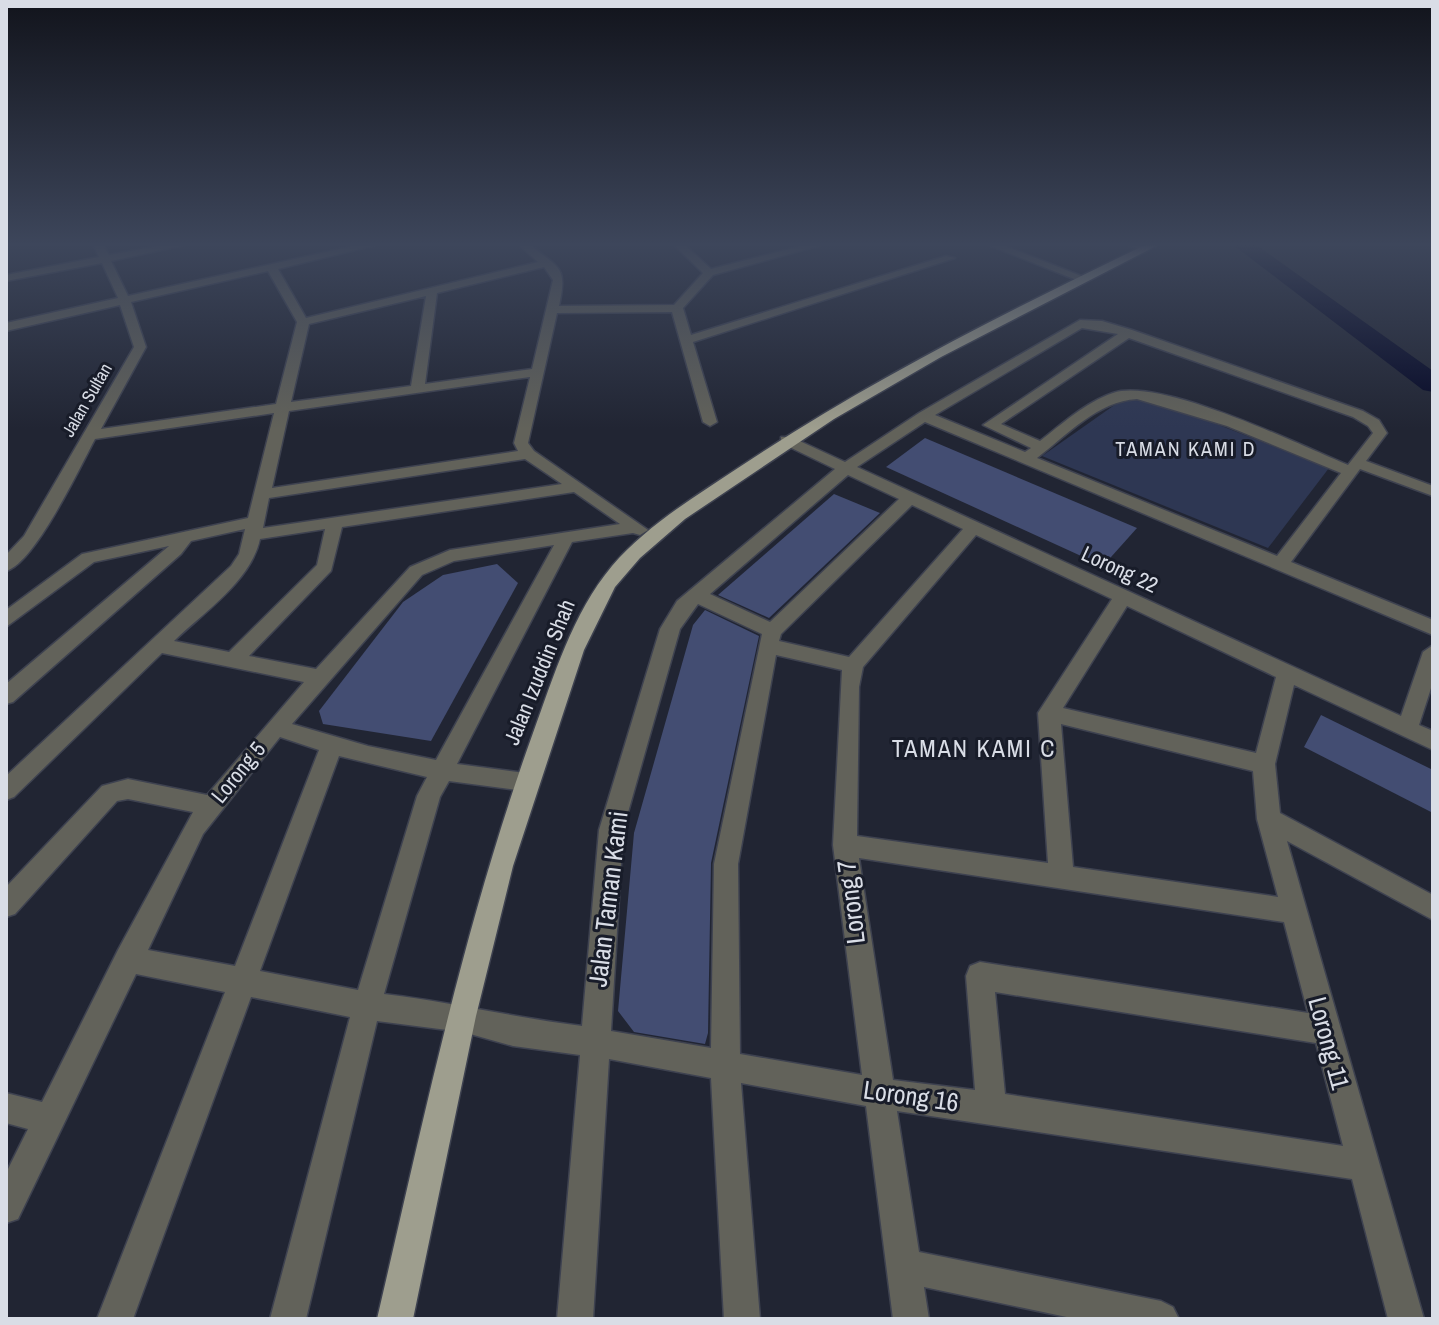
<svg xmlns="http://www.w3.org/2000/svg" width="1439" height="1325" viewBox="0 0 1439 1325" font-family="'Archivo Narrow',sans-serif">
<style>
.green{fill:#2e3753}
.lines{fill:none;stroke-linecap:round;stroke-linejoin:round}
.river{fill:#050826;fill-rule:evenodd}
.building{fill:#434d72}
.minor-casing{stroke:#3e4250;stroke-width:3}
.major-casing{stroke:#3e4250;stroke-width:3}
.minor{fill:#62625a;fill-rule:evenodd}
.major{fill:#9e9e8e;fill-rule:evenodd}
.labels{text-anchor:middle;stroke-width:6;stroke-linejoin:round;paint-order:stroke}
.far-street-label{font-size:18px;fill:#d9dde6;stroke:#181c29}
.far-neighbourhood-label{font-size:20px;letter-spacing:2px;fill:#d9dde6;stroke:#181c29}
.street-label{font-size:22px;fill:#d9dde6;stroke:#181c29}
.neighbourhood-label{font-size:24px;letter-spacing:2px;fill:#d9dde6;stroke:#181c29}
.near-street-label{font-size:26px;fill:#d9dde6;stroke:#181c29}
</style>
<rect width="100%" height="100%" fill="#212533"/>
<polygon class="green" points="1137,398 1153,399 1329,468 1268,548 1042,456 1123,399"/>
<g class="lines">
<polygon class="river" points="1232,244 1255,244 1433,371 1433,392 1423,390"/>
</g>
<g class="building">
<polygon points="925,438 1137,528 1103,566 886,467"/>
<polygon points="834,494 880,513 769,618 718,595"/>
<polygon points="497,564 518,583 431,741 323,724 319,711 403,602 443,575"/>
<polygon points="705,610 759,636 711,863 708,1033 705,1044 634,1032 618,1011 634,833 693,625"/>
<polygon points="1321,715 1433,770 1433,813 1304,747"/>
</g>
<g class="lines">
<defs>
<g id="minor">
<path d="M93 244H103L109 255 169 244H189L111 261 128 296 362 244H380L278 269 306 318 538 262 518 244H529C559 269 568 265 559 306L674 305 703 273 673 244H684L711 269 809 244H825L713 275 683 308 691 335 946 256 955 258 693 342 717 422 710 426 703 422 672 312 557 313 528 443 534 451 648 530 640 535 633 533 572 542 457 764 525 773 533 775 536 782 533 789 525 791 449 781 440 797 384 994C451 1002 516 1018 582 1026L599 830 660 629 677 601 835 469 781 443V437H791L845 462 919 413 1080 320 1102 321 1132 330 1363 411 1379 420 1387 433 1366 461 1433 486V496L1360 469 1291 562 1433 620V635L925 422 857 467 1401 716 1423 652 1433 645V682L1419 725 1433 731V750L1294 685 1275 764 1280 813 1433 895V920L1287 841 1424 1319H1388L1352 1179 897 1111 919 1252 1161 1301 1173 1307 1179 1319H1076L924 1287 929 1319H893L866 1106 741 1083 760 1319H724L711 1078 609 1059 593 1319H557L580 1055 513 1046 463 1032 377 1021 306 1319H270L350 1017 251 997 133 1319H97L225 992 136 974 18 1219 6 1223V1173L28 1129 6 1123V1093L42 1102 118 950 193 812 128 799 117 801 15 914 6 917V887L102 786 128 779 207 795 304 682 162 653 14 797 6 800V776L231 566 239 554 245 529 191 541 181 554 13 702 6 704V684L169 546 94 562 6 627V610L82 554 248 518 274 413 95 439C80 467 35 563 6 571V555L24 536 134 347 120 305 6 331V323L118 298 102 263 6 281V275L99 257ZM544 267 553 280 532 369 425 384 437 293ZM268 271 297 322 276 404 101 429 146 347 131 302ZM426 296 411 386 291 402 309 324ZM1082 328 1118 334 983 425 1031 448 1025 452 935 415ZM1129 338 1353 417 1368 426 1373 433 1348 465C1300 445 1160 377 1113 393 1086 402 1062 424 1040 441L1001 424ZM530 377 514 443 518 451 272 488 289 411ZM1137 399 1227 426 1341 473 1277 556 1037 458C1067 435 1098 401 1137 399ZM525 459 562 484 263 528 269 498ZM848 475 899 499 770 622 710 594ZM574 492 620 524 450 550 410 567 316 669 249 656 331 571 342 527ZM912 505 963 529 849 657 779 641 781 634ZM325 529 317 565 229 652 174 641C204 612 251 581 260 539ZM976 535 1112 599 1038 713 1048 863 857 836 859 687 863 667ZM554 545 436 760 368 746 292 724 422 575 454 561ZM698 604 762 634 714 864 711 1048 611 1031 623 830 680 629ZM1127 606 1276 677 1256 753 1063 708ZM776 655 842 670 833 845 862 1075 740 1054 738 864ZM1061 724 1253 771 1257 819 1278 897 1073 867ZM280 737 319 750 235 966 148 950 203 834ZM339 756 427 777 417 796 358 990 260 971ZM859 858 1284 922 1308 1013 980 962 970 966 966 976 975 1090 893 1080ZM995 992 1316 1043 1343 1146 1005 1094Z"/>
<polygon points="986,244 1000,244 1089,279 1079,281"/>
<polygon points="1126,244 1140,244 1150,249 1145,252"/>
</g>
<path id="major" d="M1147 244H1160L941 357 834 419 685 519 640 558 615 587 584 650 513 866 476 1016 413 1319H377C423 1122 464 924 533 733 554 676 572 614 612 566 647 525 696 496 741 466 870 380 1008 311 1147 244Z"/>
</defs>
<use href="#minor" class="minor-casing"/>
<use href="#major" class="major-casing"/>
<use href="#minor" class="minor"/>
<use href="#major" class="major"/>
</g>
<linearGradient id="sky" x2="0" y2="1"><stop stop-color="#12141c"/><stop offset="0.57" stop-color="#3d465b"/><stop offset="1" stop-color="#3d465b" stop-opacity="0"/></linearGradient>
<rect width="1439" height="429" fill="url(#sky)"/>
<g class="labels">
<g class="far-street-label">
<text transform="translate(87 400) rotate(-60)" y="6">Jalan Sultan</text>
</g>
<g class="far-neighbourhood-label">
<text x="1186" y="456">TAMAN KAMI D</text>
</g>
<g class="street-label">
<text transform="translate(1120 569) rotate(25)" y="8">Lorong 22</text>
<text transform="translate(539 672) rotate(-68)" y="8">Jalan Izuddin Shah</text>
<text transform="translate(238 772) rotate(-51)" y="8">Lorong 5</text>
</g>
<g class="neighbourhood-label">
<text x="974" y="757">TAMAN KAMI C</text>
</g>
<g class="near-street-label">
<text transform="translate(608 899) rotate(-83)" y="9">Jalan Taman Kami</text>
<text transform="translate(851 902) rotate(-97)" y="9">Lorong 7</text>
<text transform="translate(1329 1043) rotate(75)" y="9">Lorong 11</text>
<text transform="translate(911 1096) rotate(8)" y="9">Lorong 16</text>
</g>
</g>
<rect width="1439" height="1325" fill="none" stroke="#d9dde6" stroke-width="16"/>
</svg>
